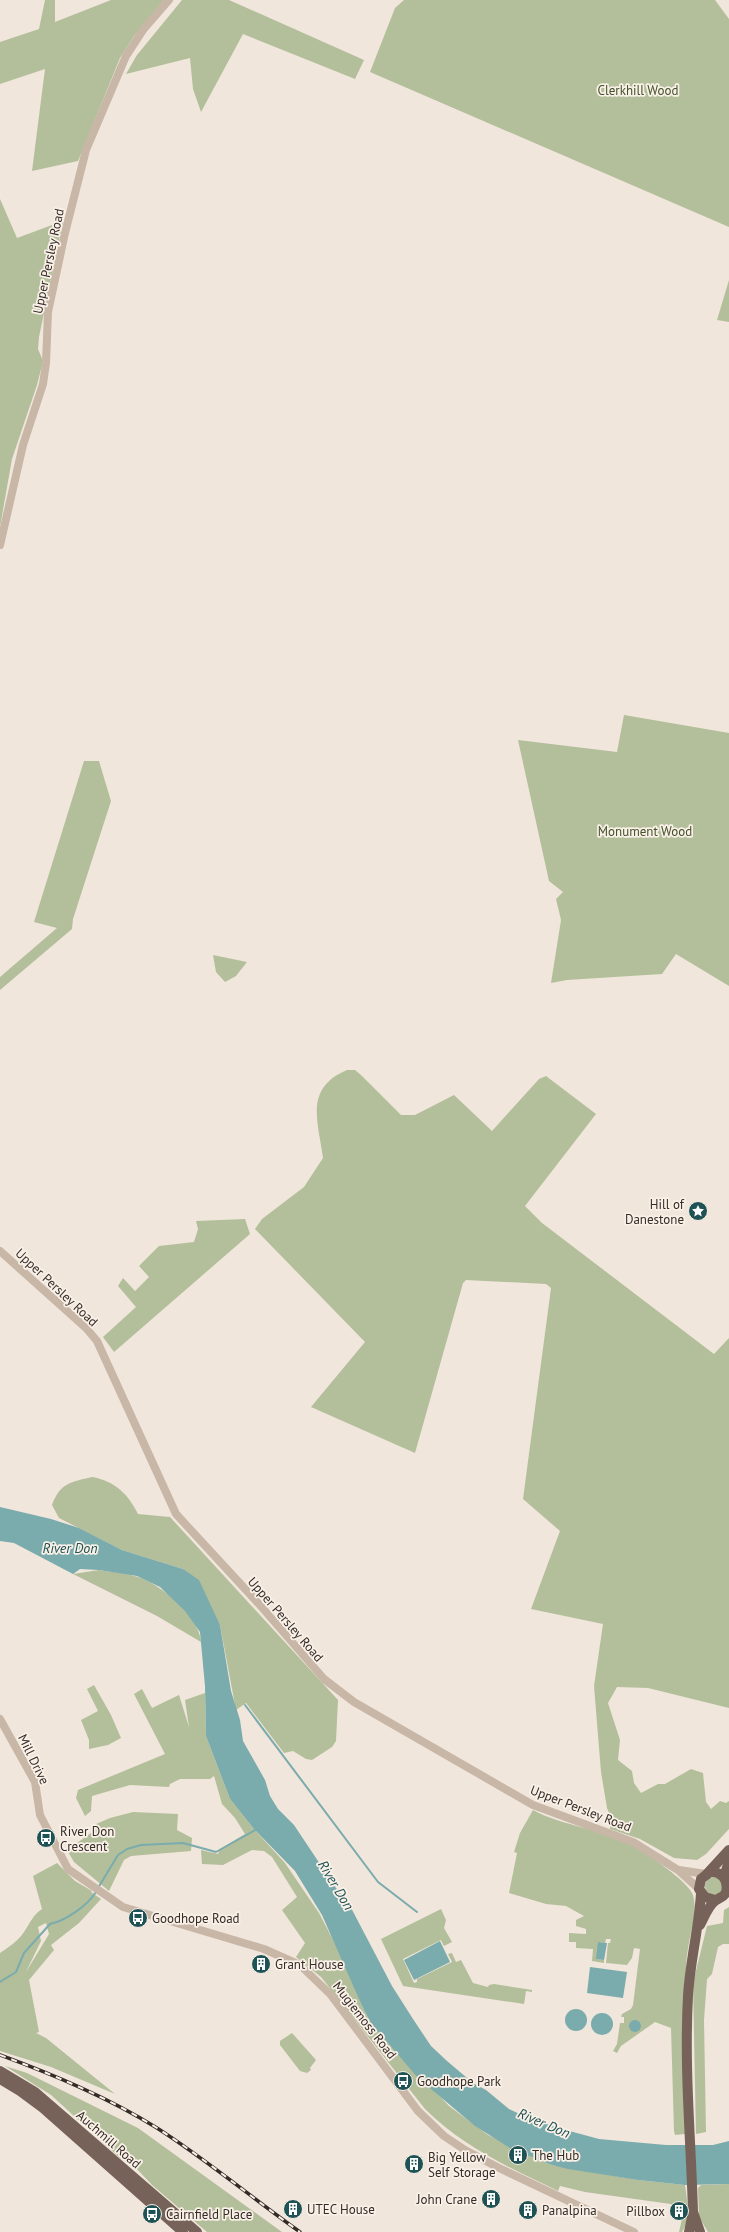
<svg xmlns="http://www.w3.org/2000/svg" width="729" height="2232" viewBox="0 0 729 2232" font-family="'PT Sans',sans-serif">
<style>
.green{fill:#b3bf9b;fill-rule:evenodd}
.water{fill:#7aabad}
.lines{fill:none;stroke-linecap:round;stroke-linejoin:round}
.stream{stroke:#7aabad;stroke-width:2}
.minor{stroke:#c8b6a7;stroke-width:8}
.major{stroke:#776259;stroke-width:10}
.rail-casing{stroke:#352b27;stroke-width:3.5}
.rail{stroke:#f9f0e7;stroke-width:2;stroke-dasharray:6;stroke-linecap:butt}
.labels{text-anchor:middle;stroke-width:3.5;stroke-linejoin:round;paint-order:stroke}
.park-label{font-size:13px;fill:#45522c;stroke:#f9f0e7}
.street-label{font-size:13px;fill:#352b27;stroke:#f9f0e7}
.poi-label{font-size:13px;fill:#352b27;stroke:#f9f0e7;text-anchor:start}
.water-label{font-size:14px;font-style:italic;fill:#1e5255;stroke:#f9f0e7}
</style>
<rect width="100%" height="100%" fill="#f1e6db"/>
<g class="green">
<polygon points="45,0 55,0 55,22 111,0 164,0 134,36 120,58 78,161 32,171 45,69 0,84 0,42 39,29"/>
<polygon points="182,0 229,0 364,60 355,79 243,34 201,112 193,89 190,58 126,74 137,55"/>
<polygon points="404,0 715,0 729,19 729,227 370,72 395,8"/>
<polygon points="0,199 17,238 63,221 39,337 38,349 43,361 37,385 12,459 0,527"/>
<polygon points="729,280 729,322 717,320"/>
<polygon points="624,715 729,733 729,986 676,954 662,974 567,980 551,983 561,920 556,899 563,892 549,881 518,740 617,752"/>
<polygon points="84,761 99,761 111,801 73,919 72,929 0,990 0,977 57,928 34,922"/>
<polygon points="213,955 247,962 236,976 225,982 216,972"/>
<path d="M347 1070H355L361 1075 401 1115H415L454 1095 492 1131 539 1079 546 1076 596 1114 525 1206 542 1223 714 1354 729 1338V1708L648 1688 617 1687 608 1703 620 1740 618 1760 632 1771 634 1783 641 1793 658 1784H665L691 1769 703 1773 706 1802 711 1809 720 1801 726 1803 729 1801V1829L706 1854 697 1860 674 1858 640 1839 610 1829 611 1818 607 1808 601 1772 594 1686 603 1624 531 1609 560 1531 523 1499 551 1288 546 1284 466 1280 463 1283 415 1453 311 1407 365 1342 255 1229 262 1219 304 1187 323 1158C318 1121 304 1088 347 1070Z"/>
<polygon points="245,1219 250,1234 114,1352 103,1337 136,1307 118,1286 123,1278 135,1291 149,1277 139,1266 159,1246 194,1242 198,1229 196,1221"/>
<path d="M92 1477C115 1481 128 1494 138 1514L170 1517 338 1700 336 1741 332 1747 312 1760 306 1759 293 1751 284 1753 246 1703 236 1710 220 1625 183 1569 122 1550 59 1518 52 1505C60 1483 71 1482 92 1477Z"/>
<path d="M99 1570C111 1572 126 1573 138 1577 162 1585 199 1616 201 1642L157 1616 73 1574Z"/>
<polygon points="94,1685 111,1715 121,1738 108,1745 89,1749 89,1740 81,1720 98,1711 87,1689"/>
<path d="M142 1689 152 1708 179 1695 189 1727 185 1700 205 1693 206 1736 230 1799 254 1829 285 1863 319 1913 340 1953 363 2008 371 2023 449 2106 488 2135 552 2165 638 2180 685 2185C687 2200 691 2219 682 2232H679L685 2206 585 2192 560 2186 558 2191C510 2168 463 2147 425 2109L321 1977 296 1957 305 1943 282 1910 297 1897 272 1857 264 1851 252 1850 223 1865 202 1864 201 1850 218 1854 220 1849 245 1834 235 1818 222 1804 214 1776 210 1779H180L170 1784 169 1787 130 1785 92 1796 91 1811 85 1816 76 1798 78 1790 165 1754 134 1694Z"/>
<path d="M533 1810C564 1827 602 1828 633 1846 647 1854 688 1881 693 1895 698 1913 690 1932 688 1949 686 1958 686 1967 686 1976 683 2029 685 2082 685 2134L675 2135 674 2131 671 2028 655 2022 621 2046 617 2053 613 2051 617 2044 620 2023H624V2017H621L622 2014 631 2009 633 2005 640 1949 634 1948 632 1958 627 1965 606 1963 608 1943H610L611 1939H606L605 1943 599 1942 597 1959 604 1960V1963L592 1961 593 1949 576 1948V1942H569V1933L586 1934V1929L576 1926V1920L584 1916 566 1906 546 1904 509 1893 517 1853 514 1852 520 1833Z"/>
<polygon points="133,1812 178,1814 177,1830 192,1838 191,1851 131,1856 124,1860 109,1891 74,1862 67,1850 91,1833 96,1824 110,1818"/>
<path d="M57 1863 75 1881 92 1891 91 1892 101 1899 79 1923 51 1945 54 1950 29 1980 39 2032 36 2033 46 2038 115 2094 51 2067 0 2051V1953C9 1947 18 1941 24 1932 30 1923 33 1915 42 1909L33 1876ZM46 1923 49 1934 26 1972 41 1941 38 1927Z"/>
<circle cx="714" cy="1886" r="9"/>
<polygon points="729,1907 729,1944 723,1944 718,1947 712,1974 707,1979 704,2020 706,2132 696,2134 693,1983 707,1926 723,1923 724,1910"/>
<polygon points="441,1909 446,1920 444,1928 452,1942 444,1946 441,1940 403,1959 414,1983 417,1982 417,1979 452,1962 448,1954 452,1953 456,1962 461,1960 473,1983 488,1987 489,1985 494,1984 532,1990 532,1992 526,1991 524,2004 403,1986 381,1939"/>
<polygon points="292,2033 316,2060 310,2068 311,2070 307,2073 300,2071 280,2045 280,2041"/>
<polygon points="5,2066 27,2073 138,2128 282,2232 207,2232 152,2185 135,2167 120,2158 51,2095"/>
<polygon points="729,2184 729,2232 708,2232 699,2217 698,2188 701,2185"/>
</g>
<g class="water">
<polygon points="0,1507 51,1519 79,1528 122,1550 183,1569 199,1580 220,1625 231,1691 240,1720 243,1741 265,1780 270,1796 278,1809 294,1825 336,1888 349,1904 392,1986 413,2019 431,2046 447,2061 473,2083 486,2090 509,2109 528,2118 562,2129 599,2139 666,2145 713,2145 729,2141 729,2184 685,2185 638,2180 568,2169 552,2165 510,2148 475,2126 418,2078 371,2023 363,2008 322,1915 295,1871 254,1829 230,1799 206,1736 205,1686 200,1632 185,1611 160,1587 137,1576 99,1570 80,1569 73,1574 14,1543 0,1541"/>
<polygon points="440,1941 450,1962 414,1980 404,1960"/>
<polygon points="598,1942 607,1943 604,1960 596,1959"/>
<polygon points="590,1967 627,1972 623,1998 587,1993"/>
<circle cx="576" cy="2020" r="11"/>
<circle cx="602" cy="2024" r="11"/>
<circle cx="635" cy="2026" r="6"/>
</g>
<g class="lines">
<g class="stream">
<polyline points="245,1705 378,1882 417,1912"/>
<polyline points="98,1888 118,1855 127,1849 141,1845 183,1843 216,1852 257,1829"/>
<path d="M0 1982 16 1972 24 1953 50 1924C65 1921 87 1906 96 1892"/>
</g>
<g class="minor">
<polyline points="0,545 23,445 43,384 46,363 48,312 65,233 86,150 126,56 143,30 169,0"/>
<polyline points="0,1251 86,1328 97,1341 176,1514 259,1604 324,1679 354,1702 533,1805 633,1842 678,1870 699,1889"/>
<polyline points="0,1719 35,1782 40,1815 68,1869 123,1907 264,1949 300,1965 331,1995 418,2111 444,2136 465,2150 499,2168 634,2232"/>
<polyline points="679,1870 706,1874"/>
</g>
<g class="major">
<polyline points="707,1874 729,1850"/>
<polyline points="724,1877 729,1861"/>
<path d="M700 1925C704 1918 708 1906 715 1901 719 1897 724 1898 726 1892 729 1880 721 1871 710 1872L701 1879 699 1889 705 1897 715 1900"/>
<polyline points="0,2071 35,2092 197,2232"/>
<polyline points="0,2079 20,2091 43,2108 183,2232"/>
<polyline points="693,2212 700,2232"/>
<path d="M689 2232 693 2212C691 2141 684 2068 688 1996 690 1961 699 1928 701 1893"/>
</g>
<defs>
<path id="rail" d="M0 2055C54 2075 107 2097 157 2128 207 2160 252 2198 300 2232"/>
</defs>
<use href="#rail" class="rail-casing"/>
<use href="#rail" class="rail"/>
</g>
<defs>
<symbol id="sight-disc" viewBox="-11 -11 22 22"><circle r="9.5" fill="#1e5255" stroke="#f9f0e7"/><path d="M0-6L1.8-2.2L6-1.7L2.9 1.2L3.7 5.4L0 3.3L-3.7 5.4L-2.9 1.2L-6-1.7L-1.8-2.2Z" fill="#fff"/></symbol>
<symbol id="bus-disc" viewBox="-11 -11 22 22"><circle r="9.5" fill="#1e5255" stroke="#f9f0e7"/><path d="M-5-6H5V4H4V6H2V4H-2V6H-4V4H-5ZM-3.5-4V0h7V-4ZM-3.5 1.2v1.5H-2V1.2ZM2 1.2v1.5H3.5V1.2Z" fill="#fff"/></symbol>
<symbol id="building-disc" viewBox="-11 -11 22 22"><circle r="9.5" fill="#1e5255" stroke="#f9f0e7"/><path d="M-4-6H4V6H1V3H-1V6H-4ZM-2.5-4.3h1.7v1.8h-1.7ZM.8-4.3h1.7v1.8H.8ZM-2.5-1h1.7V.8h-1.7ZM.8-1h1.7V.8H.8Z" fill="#fff"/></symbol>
</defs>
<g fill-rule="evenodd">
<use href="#sight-disc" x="687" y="1200" width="22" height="22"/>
<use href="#bus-disc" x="35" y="1827" width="22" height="22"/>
<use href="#bus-disc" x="127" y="1907" width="22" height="22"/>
<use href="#building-disc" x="250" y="1953" width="22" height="22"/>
<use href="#bus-disc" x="392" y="2070" width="22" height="22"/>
<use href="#building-disc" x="507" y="2144" width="22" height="22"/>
<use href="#building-disc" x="403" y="2153" width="22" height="22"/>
<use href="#building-disc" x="480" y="2188" width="22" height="22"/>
<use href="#building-disc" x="282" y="2198" width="22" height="22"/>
<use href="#building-disc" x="517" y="2199" width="22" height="22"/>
<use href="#building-disc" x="668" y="2200" width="22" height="22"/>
<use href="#bus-disc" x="141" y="2203" width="22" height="22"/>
</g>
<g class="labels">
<g class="park-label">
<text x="638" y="95">Clerkhill Wood</text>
<text x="645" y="836">Monument Wood</text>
</g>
<g class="street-label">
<text transform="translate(48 261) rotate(-78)" y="5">Upper Persley Road</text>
<text transform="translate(57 1287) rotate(43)" y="5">Upper Persley Road</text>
<text transform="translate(286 1619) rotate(49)" y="5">Upper Persley Road</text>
<text transform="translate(34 1759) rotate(64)" y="5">Mill Drive</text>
<text transform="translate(581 1808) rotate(21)" y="5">Upper Persley Road</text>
<text transform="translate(365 2020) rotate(52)" y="5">Mugiemoss Road</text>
<text transform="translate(109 2139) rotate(41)" y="5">Auchmill Road</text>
</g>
<g class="poi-label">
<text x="684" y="1209" text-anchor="end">Hill of<tspan x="684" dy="15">Danestone</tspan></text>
<text x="60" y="1836">River Don<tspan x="60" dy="15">Crescent</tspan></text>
<text x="152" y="1923">Goodhope Road</text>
<text x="275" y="1969">Grant House</text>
<text x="417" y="2086">Goodhope Park</text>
<text x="532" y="2160">The Hub</text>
<text x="428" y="2162">Big Yellow<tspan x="428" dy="15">Self Storage</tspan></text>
<text x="477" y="2204" text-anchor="end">John Crane</text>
<text x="307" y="2214">UTEC House</text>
<text x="542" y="2215">Panalpina</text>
<text x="665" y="2216" text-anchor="end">Pillbox</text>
<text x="166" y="2219">Cairnfield Place</text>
</g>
<g class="water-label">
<text x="70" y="1553">River Don</text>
<text transform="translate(336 1885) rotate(59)" y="5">River Don</text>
<text transform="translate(544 2123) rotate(23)" y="5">River Don</text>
</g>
</g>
</svg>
